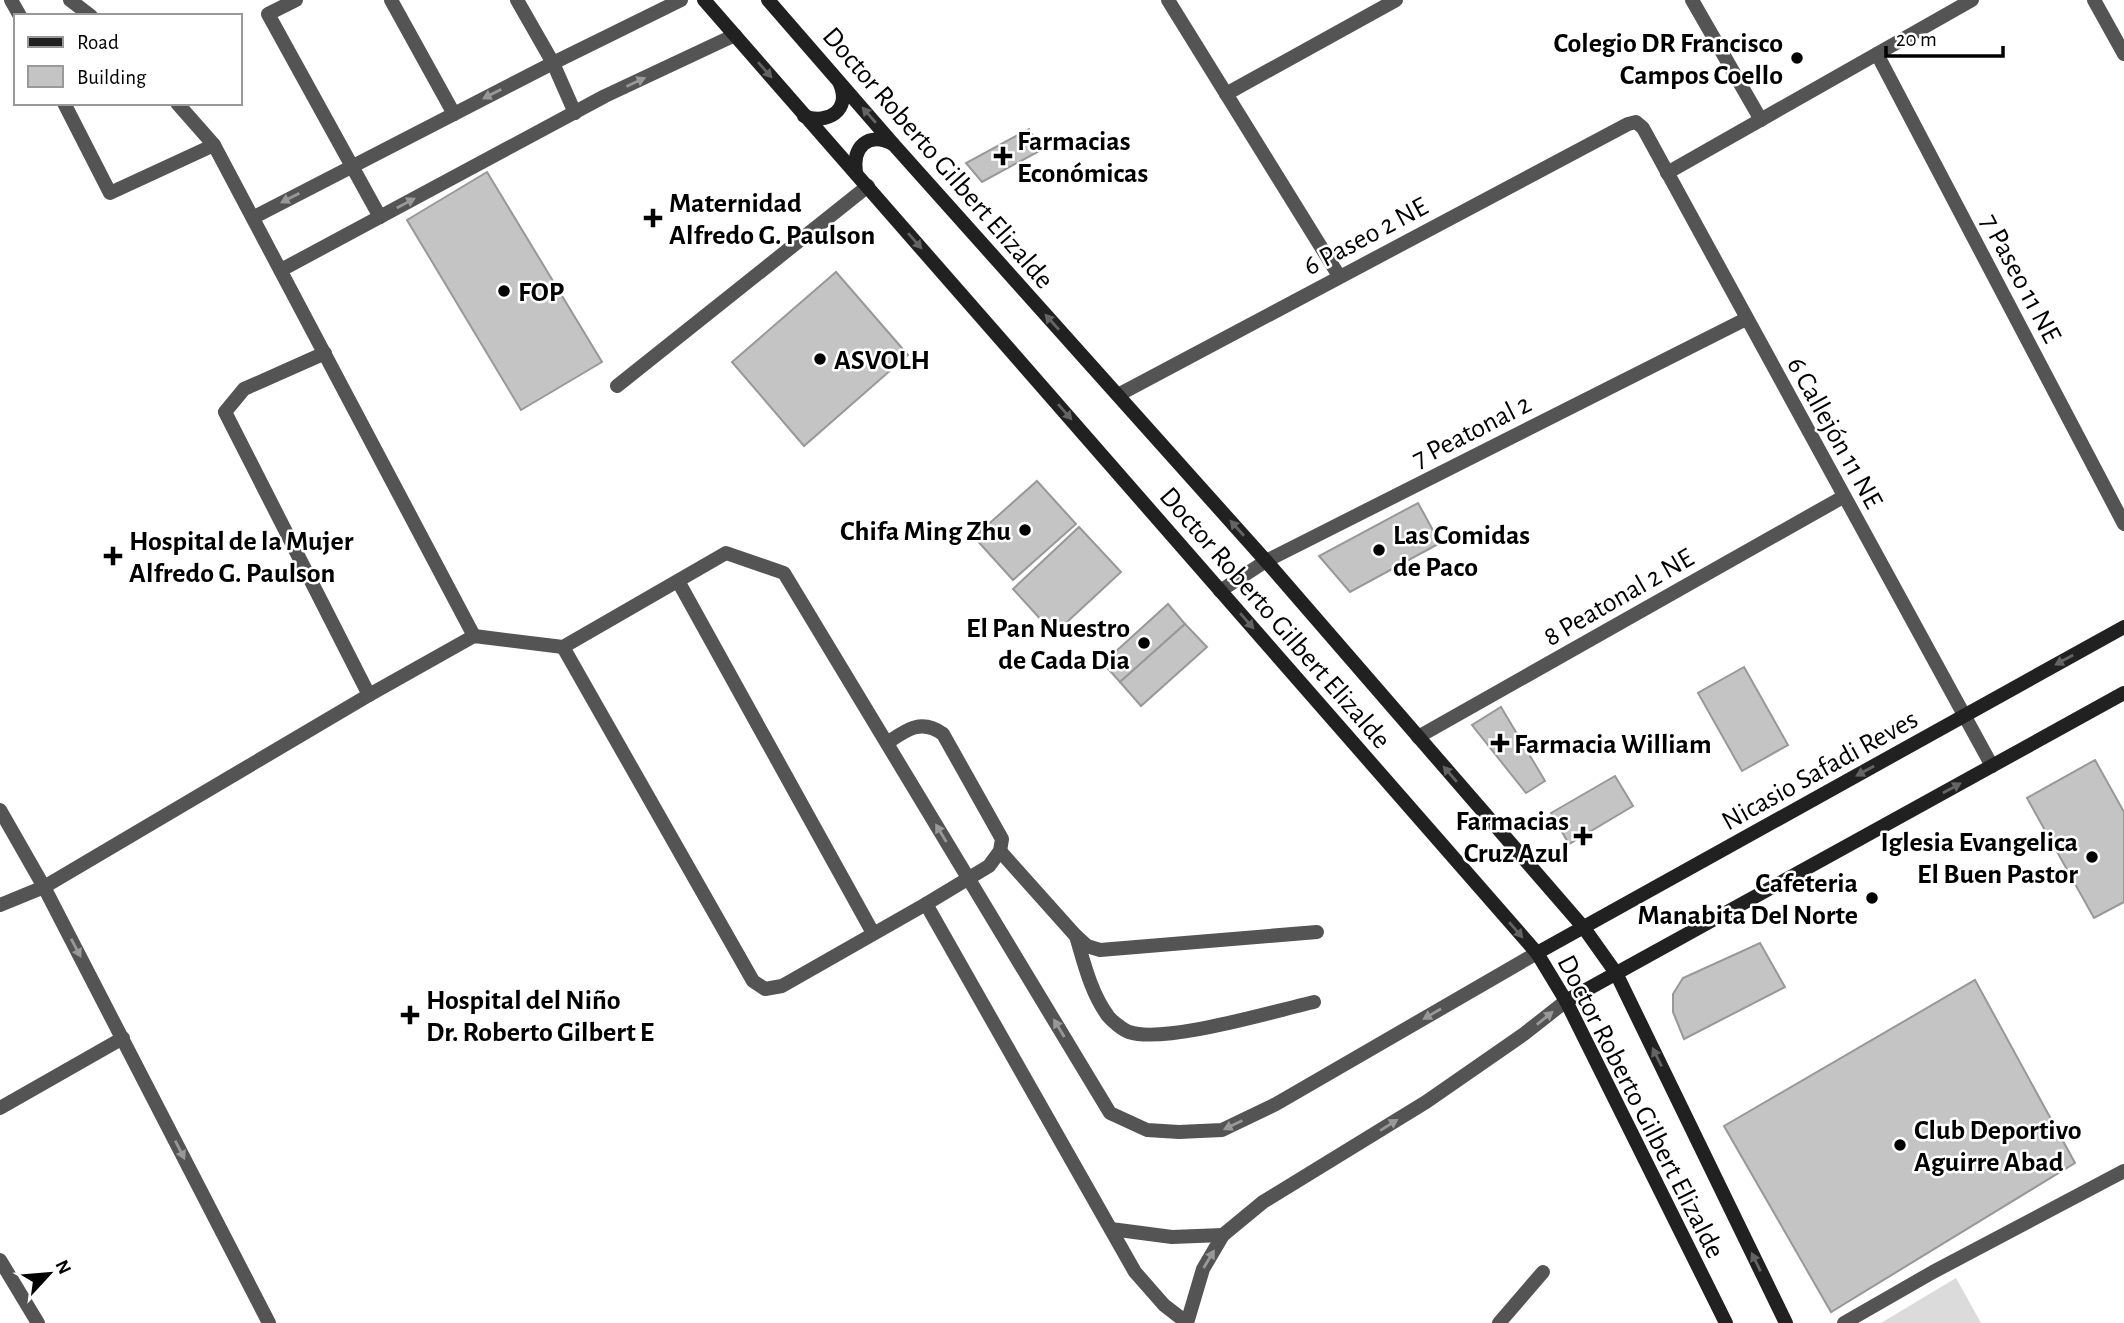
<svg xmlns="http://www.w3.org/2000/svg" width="2124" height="1323" viewBox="0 0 2124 1323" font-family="'Alegreya Sans',sans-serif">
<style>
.green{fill:#dbdbdb}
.building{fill:#c4c4c4;stroke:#989898;stroke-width:2}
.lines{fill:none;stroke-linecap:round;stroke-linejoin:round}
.lane{stroke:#545454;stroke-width:14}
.street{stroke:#545454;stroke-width:14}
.secondary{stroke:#212121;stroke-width:14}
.oneway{fill:#646464}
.oneway2{fill:#989898}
.poi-dot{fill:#000;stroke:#fff;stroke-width:2.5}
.labels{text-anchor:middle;stroke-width:5;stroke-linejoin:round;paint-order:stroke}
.poi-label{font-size:28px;font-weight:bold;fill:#000;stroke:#fff;text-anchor:start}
.street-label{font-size:28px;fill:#000;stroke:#fff}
</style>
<rect width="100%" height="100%" fill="#fff"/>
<polygon class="green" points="1956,1278 1981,1323 1881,1323"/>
<g class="building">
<polygon points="1029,129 1041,150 982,182 966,163"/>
<polygon points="487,172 602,362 521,410 407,220"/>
<polygon points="836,272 908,355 804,446 732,362"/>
<polygon points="1037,481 1076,524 1013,580 974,537"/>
<polygon points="1418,503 1440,543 1350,592 1319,556"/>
<polygon points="1079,527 1121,572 1054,634 1013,589"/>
<polygon points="1168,604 1185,624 1120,682 1103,663"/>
<polygon points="1185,624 1207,647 1141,706 1120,682"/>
<polygon points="1744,667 1788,745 1742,771 1698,693"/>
<polygon points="1501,707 1545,781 1526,793 1472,725"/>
<polygon points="2095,760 2124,812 2124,902 2094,918 2027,798"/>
<polygon points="1615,776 1633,806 1569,844 1551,813"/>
<polygon points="1760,943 1785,987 1684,1039 1673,1012 1673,994 1683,978"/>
<polygon points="1975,980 2075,1163 1831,1312 1724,1126"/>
</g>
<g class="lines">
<g class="lane">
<polyline points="11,0 20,16"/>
<polyline points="70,0 91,16"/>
<polyline points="296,0 268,14 380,217"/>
<polyline points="391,0 454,114"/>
<polyline points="517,0 553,63 575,113"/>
<polyline points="64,103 110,193 214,145"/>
<polyline points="177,103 214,145 474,636"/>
<polyline points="254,217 553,63 681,0"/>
<polyline points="281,270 605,96 735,35"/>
<polyline points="325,353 244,389 225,412 369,695"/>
<polyline points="617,386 868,186"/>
<polyline points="678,581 873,933"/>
<path d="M563 647 753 981 765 989 782 986 926 904 989 866 1000 851 1002 839 943 734C921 718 906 730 887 743"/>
<polyline points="0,810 44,887 269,1323"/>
<polyline points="1000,851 1075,935 1087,946 1100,950 1317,932"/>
<polyline points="926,904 1135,1272 1164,1305 1186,1322 1185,1323"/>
<polyline points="0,905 44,887 369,695 474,636 563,647 726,553 784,573 1110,1113 1147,1130 1179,1132 1222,1130 1276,1104 1537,953"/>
<path d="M1076 936C1084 963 1091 993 1108 1016 1112 1021 1123 1030 1129 1032 1165 1044 1274 1011 1314 1002"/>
<polyline points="0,1108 123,1038"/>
<polyline points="1111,1229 1172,1237 1223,1235"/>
<polyline points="0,1260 38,1323"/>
<polyline points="1187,1323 1203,1269 1223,1235 1263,1202 1426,1102 1524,1034 1566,1001"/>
<polyline points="1499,1323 1543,1272"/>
<polyline points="1844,1323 1933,1272 2124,1171"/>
</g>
<g class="street">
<polyline points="1168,0 1339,276"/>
<polyline points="1692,0 1761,120"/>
<polyline points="2094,0 2124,54"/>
<polyline points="1877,54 2124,524"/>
<polyline points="1226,94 1396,0"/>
<polyline points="1667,173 1972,0"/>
<polyline points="1118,395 1628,124 1636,122 1643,128 1992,766"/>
<polyline points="1220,591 1266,561 1746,319"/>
<polyline points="1418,737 1843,497"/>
</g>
<g class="secondary">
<polyline points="704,0 1537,953 1566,1001 1726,1323"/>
<polyline points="768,0 894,145 1266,561 1584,928 1616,973 1786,1323"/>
<path d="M804 116C828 125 851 110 840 84"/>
<path d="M856 173C852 147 868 131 893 144"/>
<polyline points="1537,953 2124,627"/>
<polyline points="1566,1001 2124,693"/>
</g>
</g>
<defs><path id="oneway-solid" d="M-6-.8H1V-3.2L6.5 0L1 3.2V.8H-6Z" transform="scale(1.75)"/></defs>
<g class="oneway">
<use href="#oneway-solid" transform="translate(765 70) rotate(49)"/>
<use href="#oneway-solid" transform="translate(869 115) rotate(-131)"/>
<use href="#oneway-solid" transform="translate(915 241) rotate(49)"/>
<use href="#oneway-solid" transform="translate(1052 322) rotate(-132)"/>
<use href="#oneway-solid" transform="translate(1065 412) rotate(49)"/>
<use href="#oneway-solid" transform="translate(1237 528) rotate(-132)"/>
<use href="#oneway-solid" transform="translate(1247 621) rotate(49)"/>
<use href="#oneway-solid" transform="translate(2064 660) rotate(151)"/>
<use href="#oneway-solid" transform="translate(1865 771) rotate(151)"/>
<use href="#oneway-solid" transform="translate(1450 774) rotate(-131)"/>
<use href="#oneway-solid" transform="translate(1952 788) rotate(-29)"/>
<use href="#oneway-solid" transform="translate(1516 930) rotate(49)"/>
<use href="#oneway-solid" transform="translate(1657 1057) rotate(-116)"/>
<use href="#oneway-solid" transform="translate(1756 1262) rotate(-116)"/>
</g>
<g class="oneway2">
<use href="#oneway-solid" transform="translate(636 82) rotate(-25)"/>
<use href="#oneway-solid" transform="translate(492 94) rotate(153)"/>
<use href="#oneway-solid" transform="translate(290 198) rotate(153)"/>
<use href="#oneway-solid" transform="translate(406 203) rotate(-28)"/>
<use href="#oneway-solid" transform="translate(941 833) rotate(-121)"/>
<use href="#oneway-solid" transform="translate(76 948) rotate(62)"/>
<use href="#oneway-solid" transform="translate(1432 1014) rotate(150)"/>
<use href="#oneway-solid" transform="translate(1545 1018) rotate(-39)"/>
<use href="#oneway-solid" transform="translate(1059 1028) rotate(-121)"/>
<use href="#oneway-solid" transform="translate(1233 1125) rotate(154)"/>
<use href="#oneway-solid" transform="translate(1389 1125) rotate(-32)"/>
<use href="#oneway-solid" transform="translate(180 1150) rotate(63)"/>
<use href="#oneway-solid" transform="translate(1209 1259) rotate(-59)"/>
</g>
<g class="poi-dot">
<circle cx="1797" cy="58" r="7"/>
<path d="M999.5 145.5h7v7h7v7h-7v7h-7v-7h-7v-7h7z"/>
<path d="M649.5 207.5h7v7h7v7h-7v7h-7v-7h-7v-7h7z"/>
<circle cx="504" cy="291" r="7"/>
<circle cx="820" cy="359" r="7"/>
<circle cx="1025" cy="530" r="7"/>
<circle cx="1379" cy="550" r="7"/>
<path d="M109.5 545.5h7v7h7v7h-7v7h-7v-7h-7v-7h7z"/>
<circle cx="1144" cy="643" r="7"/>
<path d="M1496.5 732.5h7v7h7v7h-7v7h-7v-7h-7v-7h7z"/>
<path d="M1579.5 825.5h7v7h7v7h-7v7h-7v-7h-7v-7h7z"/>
<circle cx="2092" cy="857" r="7"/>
<circle cx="1872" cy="898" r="7"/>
<path d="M406.5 1004.5h7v7h7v7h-7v7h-7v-7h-7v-7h7z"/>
<circle cx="1900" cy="1145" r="7"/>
</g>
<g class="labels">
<g class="poi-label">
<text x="1783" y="52" text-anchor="end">Colegio DR Francisco<tspan x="1783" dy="32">Campos Coello</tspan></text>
<text x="1017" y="150">Farmacias<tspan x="1017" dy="32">Económicas</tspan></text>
<text x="669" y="212">Maternidad<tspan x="669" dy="32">Alfredo G. Paulson</tspan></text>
<text x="518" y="301">FOP</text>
<text x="834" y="369">ASVOLH</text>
<text x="1011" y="540" text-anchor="end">Chifa Ming Zhu</text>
<text x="1393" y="544">Las Comidas<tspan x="1393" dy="32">de Paco</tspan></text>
<text x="129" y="550">Hospital de la Mujer<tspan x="129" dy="32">Alfredo G. Paulson</tspan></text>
<text x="1130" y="637" text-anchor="end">El Pan Nuestro<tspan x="1130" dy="32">de Cada Dia</tspan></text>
<text x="1514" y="753">Farmacia William</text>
<text x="1569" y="830" text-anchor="end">Farmacias<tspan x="1569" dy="32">Cruz Azul</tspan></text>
<text x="2078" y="851" text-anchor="end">Iglesia Evangelica<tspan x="2078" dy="32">El Buen Pastor</tspan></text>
<text x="1858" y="892" text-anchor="end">Cafeteria<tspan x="1858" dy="32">Manabita Del Norte</tspan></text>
<text x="426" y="1009">Hospital del Niño<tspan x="426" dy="32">Dr. Roberto Gilbert E</tspan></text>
<text x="1914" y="1139">Club Deportivo<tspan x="1914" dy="32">Aguirre Abad</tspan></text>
</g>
<g class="street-label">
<text transform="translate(939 157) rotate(49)" y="10">Doctor Roberto Gilbert Elizalde</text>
<text transform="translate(1365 235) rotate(-28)" y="10">6 Paseo 2 NE</text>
<text transform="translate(2022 278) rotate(62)" y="10">7 Paseo 11 NE</text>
<text transform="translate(1471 430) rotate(-27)" y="10">7 Peatonal 2</text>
<text transform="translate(1836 432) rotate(61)" y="10">6 Callejón 11 NE</text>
<text transform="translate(1618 596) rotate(-30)" y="10">8 Peatonal 2 NE</text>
<text transform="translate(1276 617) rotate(49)" y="10">Doctor Roberto Gilbert Elizalde</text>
<text transform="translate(1819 769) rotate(-29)" y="10">Nicasio Safadi Reves</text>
<text transform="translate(1642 1106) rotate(63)" y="10">Doctor Roberto Gilbert Elizalde</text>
</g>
</g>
<rect x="14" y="14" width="228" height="91" fill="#ffffff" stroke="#999999" stroke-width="2"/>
<rect x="28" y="37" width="35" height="10" fill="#212121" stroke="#999999" stroke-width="2"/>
<text x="77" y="49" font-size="21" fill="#000000">Road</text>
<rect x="28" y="66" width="35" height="21" fill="#c4c4c4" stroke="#999999" stroke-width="2"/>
<text x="77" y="84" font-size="21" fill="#000000">Building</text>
<g transform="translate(49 1274) rotate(64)" stroke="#ffffff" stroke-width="5" paint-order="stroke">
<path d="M0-5L12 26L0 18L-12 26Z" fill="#000000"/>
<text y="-10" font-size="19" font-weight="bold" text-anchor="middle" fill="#000000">N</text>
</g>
<path d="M1886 46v10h117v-10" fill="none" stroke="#000000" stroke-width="3.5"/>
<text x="1896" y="46" font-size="21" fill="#000000" stroke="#ffffff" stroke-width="5" paint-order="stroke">20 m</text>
</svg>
